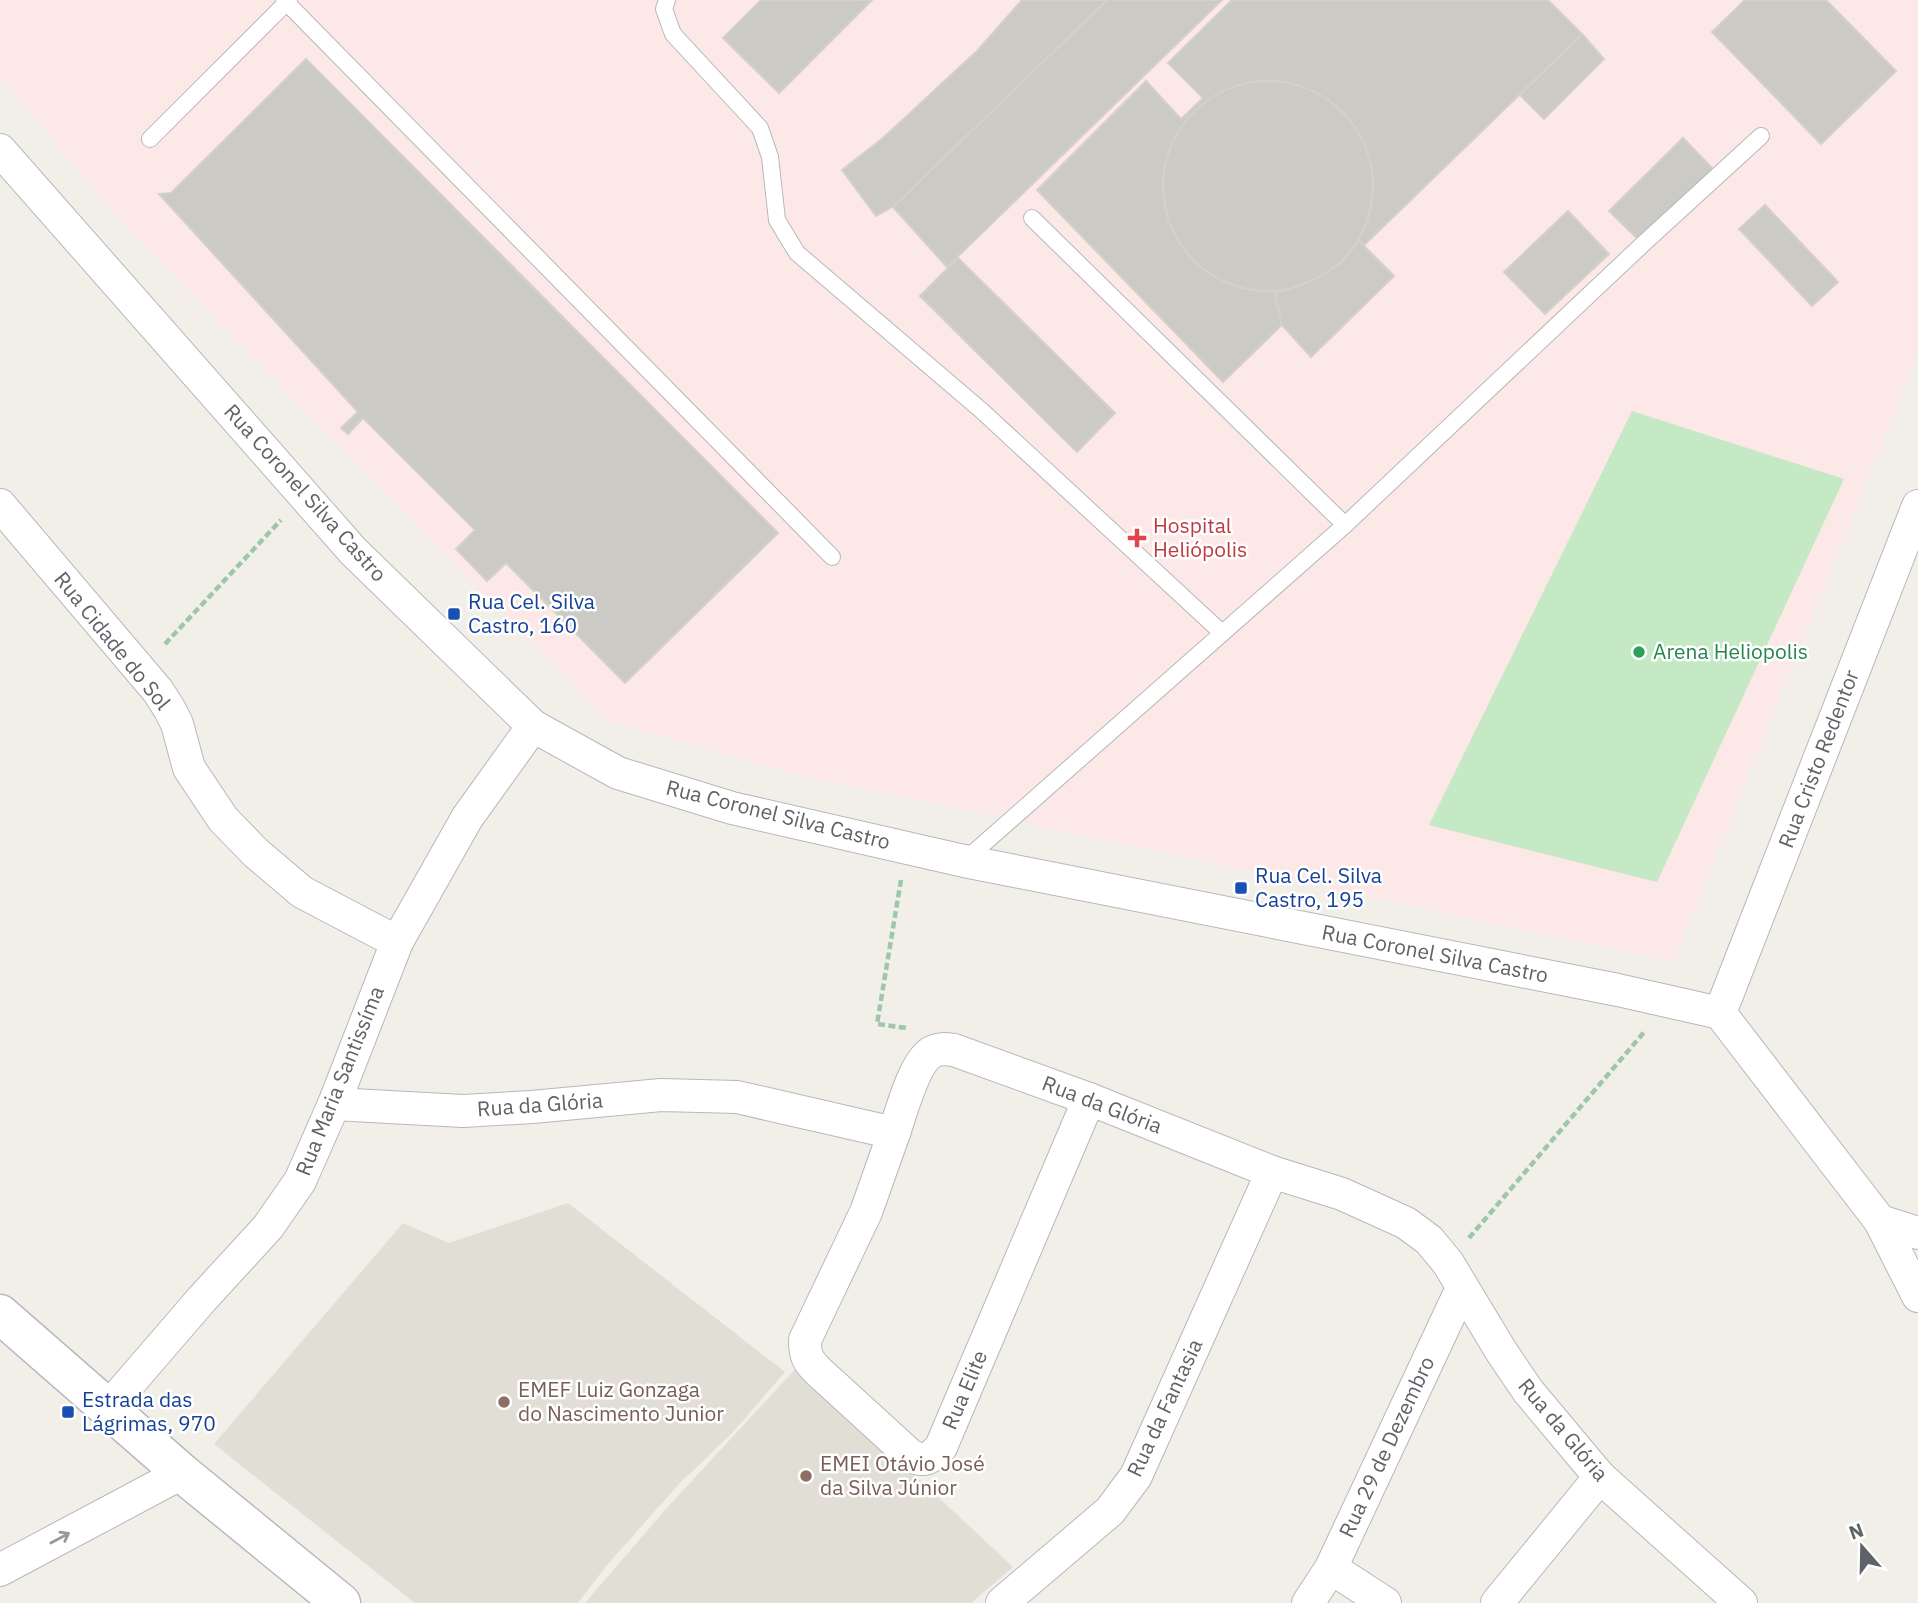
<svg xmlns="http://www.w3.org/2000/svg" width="1918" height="1603" viewBox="0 0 1918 1603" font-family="'IBM Plex Sans',sans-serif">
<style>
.education{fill:#e1ded6}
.medical{fill:#fce8e6}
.green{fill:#c5e8c5}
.building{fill:#cccac5;stroke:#d6d1c6;stroke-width:2}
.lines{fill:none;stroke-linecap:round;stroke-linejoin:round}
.service-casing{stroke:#b5b8bc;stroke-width:18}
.minor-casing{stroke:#b5b8bc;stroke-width:34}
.secondary-casing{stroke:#b6babf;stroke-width:41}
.path{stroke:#9cc7a9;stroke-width:4.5;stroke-dasharray:7 3.5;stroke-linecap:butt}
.service{stroke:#fff;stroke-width:16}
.minor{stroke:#fff;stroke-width:32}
.secondary{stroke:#fff;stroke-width:38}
.oneway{stroke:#979a9d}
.health-dot{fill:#e0444e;stroke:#fff;stroke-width:2.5}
.transit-dot{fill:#1a4fb4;stroke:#fff;stroke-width:2.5}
.leisure-dot{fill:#2e9e5b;stroke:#fff;stroke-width:2.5}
.education-dot{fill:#8d6e63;stroke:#fff;stroke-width:2.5}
.labels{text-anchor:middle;stroke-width:5;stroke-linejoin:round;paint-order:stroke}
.street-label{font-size:21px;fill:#5f6368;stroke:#fff}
.health-label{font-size:21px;fill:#be3a42;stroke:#fff;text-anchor:start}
.transit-label{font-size:21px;fill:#164399;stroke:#fff;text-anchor:start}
.leisure-label{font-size:21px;fill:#27864d;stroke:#fff;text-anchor:start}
.education-label{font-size:21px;fill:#785e54;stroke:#fff;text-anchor:start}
</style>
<rect width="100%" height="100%" fill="#f1efe8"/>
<g class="education">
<polygon points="568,1203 785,1372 732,1433 680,1483 607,1565 578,1603 415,1603 214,1444 403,1223 449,1243"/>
<polygon points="798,1366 1013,1567 971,1603 585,1603 665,1510"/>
</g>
<polygon class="medical" points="0,0 1918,0 1918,354 1674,962 783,771 608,721 129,230 0,77"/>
<polygon class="green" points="1632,411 1844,479 1657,882 1429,825"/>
<g class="building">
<polygon points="761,0 872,0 779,93 723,38"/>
<polygon points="1022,0 1150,0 1170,30 1127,76 1077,38 1019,136 876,216 842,170 883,138 978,50"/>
<polygon points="1107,0 1222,0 947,267 893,207"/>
<polygon points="1232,0 1548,0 1582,34 1223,382 1037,190 1146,81 1181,119 1203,98 1168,63"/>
<polygon points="1745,0 1826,0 1896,71 1821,144 1712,32"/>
<polygon points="1582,34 1604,59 1544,119 1520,95"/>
<polygon points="306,59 778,533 625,683 506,563 487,581 456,549 475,530 363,418 348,434 341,428 358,412 159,194 171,193"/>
<circle cx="1268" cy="186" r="105"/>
<polygon points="1683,138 1715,171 1643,244 1609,211"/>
<polygon points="1765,205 1838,282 1812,306 1739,229"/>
<polygon points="1568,211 1609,254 1545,314 1504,272"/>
<polygon points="1359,241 1394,276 1311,357 1282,325 1275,294 1316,279 1341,263"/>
<polygon points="958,258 1115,413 1077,452 920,296"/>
</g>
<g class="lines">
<defs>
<g id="service">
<polyline points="284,0 832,557"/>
<polyline points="667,0 664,9 673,34 760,128 770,157 777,220 797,253 982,411 1221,632"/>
<polyline points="150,139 289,0"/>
<polyline points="1032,218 1345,525"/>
<polyline points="964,861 1345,525 1643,244 1761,136"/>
</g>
<g id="minor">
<polyline points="0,150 353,551 533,726 618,773 732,808 964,861 1618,990 1720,1013"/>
<polyline points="0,505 158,691 170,710 177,724 189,768 223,819 256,853 302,892 397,942"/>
<polyline points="1720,1013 1918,506"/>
<polyline points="1720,1013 1880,1221 1918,1296"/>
<path d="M334 1104 463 1111 532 1107 661 1095 737 1097 894 1133C901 1113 914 1062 932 1052 939 1048 946 1049 954 1050L1089 1099 1272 1172 1342 1194 1406 1223 1429 1240 1448 1263 1501 1351 1528 1391 1600 1477 1741 1603"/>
<path d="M894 1133 866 1212 805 1340C805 1355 807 1360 818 1371L910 1455C924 1463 930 1459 941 1447L1089 1099"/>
<polyline points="1880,1221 1918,1233"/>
<polyline points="108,1408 202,1299 268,1227 300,1181 334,1104 397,942 467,818 533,726"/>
<polyline points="1331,1568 1385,1603"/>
<polyline points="0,1570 182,1473"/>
<polyline points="1002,1603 1110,1511 1136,1476 1272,1172"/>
<polyline points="1308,1603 1331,1568 1462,1288"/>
<polyline points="1497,1603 1600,1477"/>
</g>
<polyline id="secondary" points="0,1314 182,1473 341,1603"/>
</defs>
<use href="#service" class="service-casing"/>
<use href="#minor" class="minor-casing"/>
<use href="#secondary" class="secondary-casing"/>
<g class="path">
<polyline points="165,644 281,520"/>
<polyline points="901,880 877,1024 907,1028"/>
<polyline points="1469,1238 1645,1031"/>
</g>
<use href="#service" class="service"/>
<use href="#minor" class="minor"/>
<use href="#secondary" class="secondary"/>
</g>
<defs><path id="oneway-shaft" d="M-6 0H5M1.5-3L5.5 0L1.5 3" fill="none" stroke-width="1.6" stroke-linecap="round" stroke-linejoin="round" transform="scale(1.75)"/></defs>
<use class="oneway" href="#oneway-shaft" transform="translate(60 1538) rotate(-28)"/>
<path class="health-dot" d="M1133.5 527.5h7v7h7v7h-7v7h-7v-7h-7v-7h7z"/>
<g class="transit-dot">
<rect x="447" y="607" width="14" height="14" rx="3.5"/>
<rect x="1234" y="881" width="14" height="14" rx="3.5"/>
<rect x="61" y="1405" width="14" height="14" rx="3.5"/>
</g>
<circle class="leisure-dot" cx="1639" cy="652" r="7"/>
<g class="education-dot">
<circle cx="504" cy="1402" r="7"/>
<circle cx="806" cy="1476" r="7"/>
</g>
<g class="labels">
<g class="street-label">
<text transform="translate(305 493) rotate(48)" y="7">Rua Coronel Silva Castro</text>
<text transform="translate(112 641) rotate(51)" y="7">Rua Cidade do Sol</text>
<text transform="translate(1819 759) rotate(-69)" y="7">Rua Cristo Redentor</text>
<text transform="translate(778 815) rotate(14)" y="7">Rua Coronel Silva Castro</text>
<text transform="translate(1435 954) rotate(11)" y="7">Rua Coronel Silva Castro</text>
<text transform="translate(340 1081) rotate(-68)" y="7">Rua Maria Santissíma</text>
<text transform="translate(540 1105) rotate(-4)" y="7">Rua da Glória</text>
<text transform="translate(1102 1105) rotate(21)" y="7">Rua da Glória</text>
<text transform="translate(965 1390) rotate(-67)" y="7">Rua Elite</text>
<text transform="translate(1165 1408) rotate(-65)" y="7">Rua da Fantasia</text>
<text transform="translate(1563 1430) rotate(50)" y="7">Rua da Glória</text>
<text transform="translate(1387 1447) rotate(-65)" y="7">Rua 29 de Dezembro</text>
</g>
<g class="health-label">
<text x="1153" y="533">Hospital<tspan x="1153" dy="24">Heliópolis</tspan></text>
</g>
<g class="transit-label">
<text x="468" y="609">Rua Cel. Silva<tspan x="468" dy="24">Castro, 160</tspan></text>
<text x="1255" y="883">Rua Cel. Silva<tspan x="1255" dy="24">Castro, 195</tspan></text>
<text x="82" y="1407">Estrada das<tspan x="82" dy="24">Lágrimas, 970</tspan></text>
</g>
<g class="leisure-label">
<text x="1653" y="659">Arena Heliopolis</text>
</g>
<g class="education-label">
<text x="518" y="1397">EMEF Luiz Gonzaga<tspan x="518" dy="24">do Nascimento Junior</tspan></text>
<text x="820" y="1471">EMEI Otávio José<tspan x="820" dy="24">da Silva Júnior</tspan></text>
</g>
</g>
<g transform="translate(1862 1547) rotate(340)" stroke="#ffffff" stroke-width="5" paint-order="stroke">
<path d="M0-5L12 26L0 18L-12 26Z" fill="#5f6368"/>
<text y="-10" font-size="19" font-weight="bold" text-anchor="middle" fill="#5f6368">N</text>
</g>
</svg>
